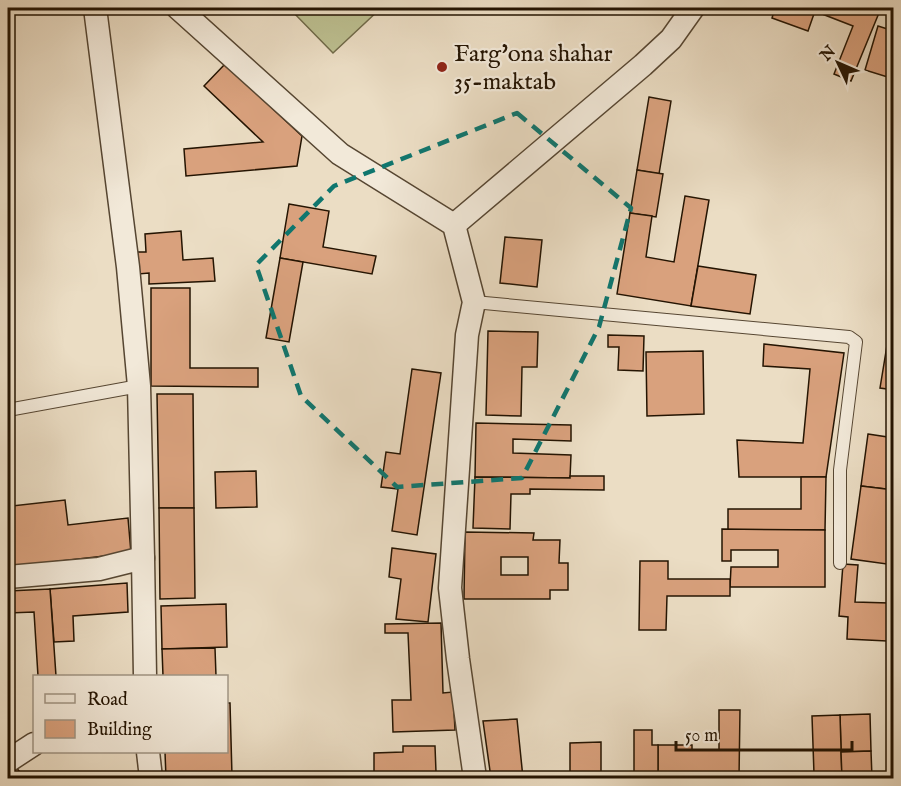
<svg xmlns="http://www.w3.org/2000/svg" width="901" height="786" viewBox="0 0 901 786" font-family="'IM FELL English',serif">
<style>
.green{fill:#bcbf90;stroke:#706a49;stroke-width:1.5}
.building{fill:#d9a17d;stroke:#241402;stroke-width:1.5;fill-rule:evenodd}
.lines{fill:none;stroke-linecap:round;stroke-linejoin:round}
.service-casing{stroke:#564632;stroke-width:14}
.minor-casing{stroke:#564632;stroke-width:25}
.service{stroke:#f2e9d9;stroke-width:12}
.minor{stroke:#f2e9d9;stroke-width:22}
.marked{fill:none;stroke:#0f766e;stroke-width:4.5;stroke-dasharray:12 8;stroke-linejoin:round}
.poi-dot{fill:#8f2418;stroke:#f2e9d9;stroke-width:2}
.labels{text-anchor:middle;stroke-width:4.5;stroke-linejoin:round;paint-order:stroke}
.poi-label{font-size:24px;fill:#241402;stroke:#f2e9d9;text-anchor:start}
</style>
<rect width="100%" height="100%" fill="#ebddc4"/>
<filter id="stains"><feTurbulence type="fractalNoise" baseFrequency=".00333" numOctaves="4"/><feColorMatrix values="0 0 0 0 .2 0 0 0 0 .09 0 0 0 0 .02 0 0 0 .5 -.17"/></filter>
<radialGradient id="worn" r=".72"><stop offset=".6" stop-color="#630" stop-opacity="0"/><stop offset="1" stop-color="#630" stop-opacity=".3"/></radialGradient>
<polygon class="green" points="289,8 381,8 333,53"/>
<g class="building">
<polygon points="775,8 816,8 808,31 772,18"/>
<polygon points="819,8 881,8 851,81 834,74 853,26 817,12"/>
<polygon points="878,26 894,31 894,79 865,70"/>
<polygon points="225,64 302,136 297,166 186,176 184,149 263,142 204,86"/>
<polygon points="649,97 671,101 659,174 637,170"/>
<polygon points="637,170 663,174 656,217 630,213"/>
<polygon points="685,196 709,200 691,306 617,294 630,213 652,216 646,257 674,262"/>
<polygon points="289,204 329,211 323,247 376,256 372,274 280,258"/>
<polygon points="181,231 183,260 213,258 215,281 149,284 149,273 138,274 137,252 146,252 145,234"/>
<polygon points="505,237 542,240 537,287 500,283"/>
<polygon points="280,258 303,262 289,342 266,338"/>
<polygon points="698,266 756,275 750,314 691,306"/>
<polygon points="151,288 190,288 190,368 258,368 258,387 151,386"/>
<polygon points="891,321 894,321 894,390 880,388"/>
<polygon points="488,331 538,332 537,367 522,367 521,416 486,415"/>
<polygon points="608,335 644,336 643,371 618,370 619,347 608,347"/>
<polygon points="764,344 844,353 826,477 739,477 737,440 803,443 810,369 763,366"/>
<polygon points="703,351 704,414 647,416 646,352"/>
<polygon points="412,369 441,373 417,535 392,531 398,489 381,487 386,452 400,454"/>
<polygon points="157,394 193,394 194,508 159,508"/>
<polygon points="476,423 571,425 571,441 513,439 513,453 571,455 570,478 475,477"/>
<polygon points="868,434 894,438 894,490 861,486"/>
<polygon points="256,471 257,507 216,508 215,472"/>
<polygon points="570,476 604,476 604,490 530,489 530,494 511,494 510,529 473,528 475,477 570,478"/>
<polygon points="801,477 826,477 825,530 728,530 728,509 801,509"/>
<polygon points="861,486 894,490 894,509 888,546 894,547 894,565 851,559"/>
<polygon points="65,500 68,525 128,518 131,553 8,567 8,503 12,506"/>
<polygon points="159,508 194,508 195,598 160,599"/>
<polygon points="722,529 825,530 825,587 730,587 731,567 778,567 778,550 731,550 731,561 722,561"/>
<path d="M465 532 534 533 533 540H560L559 563H568V590H550V599H464ZM501 557H528V575H501Z"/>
<polygon points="392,548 436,554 428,622 396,619 401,579 389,577"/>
<polygon points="640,561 668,561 668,579 730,579 730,596 667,596 666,630 639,630"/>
<polygon points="843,564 858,565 855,602 889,603 887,641 847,639 848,617 839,616"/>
<polygon points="127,583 128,612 73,616 74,641 54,642 50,589"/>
<polygon points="50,589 56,676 38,676 34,612 8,613 8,591"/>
<polygon points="226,604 227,647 162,649 161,606"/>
<polygon points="441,623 443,693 453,692 455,730 393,732 392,700 411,700 408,633 385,633 385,624"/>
<polygon points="215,648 216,676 163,676 162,649"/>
<polygon points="226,703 230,703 232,776 166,778 165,752 226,752"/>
<polygon points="719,710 740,710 739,778 658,778 658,745 692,745 692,750 719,750"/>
<polygon points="870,714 871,751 841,752 840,715"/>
<polygon points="840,715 842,778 800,778 800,774 814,774 812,716"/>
<polygon points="517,719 523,778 491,778 483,721"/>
<polygon points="634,730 652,730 652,745 658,745 658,778 634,778"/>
<polygon points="601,742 601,776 570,777 570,743"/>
<polygon points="403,746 435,746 436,772 419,773 419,778 370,778 370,773 374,773 374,753 403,752"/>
<polygon points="871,751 872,778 842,778 841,752"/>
<polygon points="14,765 25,778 8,778 8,770"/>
<polygon points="354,774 355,778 304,778 303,775"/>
<polygon points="800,774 800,778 739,778 739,776"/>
</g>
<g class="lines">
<defs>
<g id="service">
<polyline points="474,302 849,337 856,342 840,470 840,563"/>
<polyline points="8,410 139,386"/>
</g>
<g id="minor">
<polyline points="95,8 128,267 139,386 143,558"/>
<polyline points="178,8 340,154 454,225 474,302 467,335 450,588 458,659 475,778"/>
<polyline points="454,225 643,65 671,39 693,8"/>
<polyline points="8,577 99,569 143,558 145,676"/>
<polyline points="148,752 151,778"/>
<polyline points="8,761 34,744"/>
</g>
</defs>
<use href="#service" class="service-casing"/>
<use href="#minor" class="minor-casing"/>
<use href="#service" class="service"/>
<use href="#minor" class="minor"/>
</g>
<path class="marked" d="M517 113 631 208 599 327 522 478 397 487 301 396 256 265 334 186Z"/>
<circle class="poi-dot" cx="442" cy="67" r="6"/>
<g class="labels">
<g class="poi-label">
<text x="454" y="61">Farg'ona shahar<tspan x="454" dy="28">35-maktab</tspan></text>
</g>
</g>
<rect width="901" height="786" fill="none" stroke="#ebddc4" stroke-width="30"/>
<rect x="9" y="9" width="883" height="768" fill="none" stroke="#241402" stroke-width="3"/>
<rect x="15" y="15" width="871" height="756" fill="none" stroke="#241402" stroke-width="1.5"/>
<rect x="33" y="675" width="195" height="78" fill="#f2e9d9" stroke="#a09483" stroke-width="1.5"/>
<rect x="45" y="694" width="30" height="9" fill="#f2e9d9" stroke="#a09483" stroke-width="1.5"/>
<text x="87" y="705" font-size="18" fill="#241402">Road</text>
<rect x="45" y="720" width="30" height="18" fill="#d9a17d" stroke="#a09483" stroke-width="1.5"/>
<text x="87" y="735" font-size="18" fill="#241402">Building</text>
<g transform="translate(838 63) rotate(314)" stroke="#f2e9d9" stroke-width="4.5" paint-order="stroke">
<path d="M0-4.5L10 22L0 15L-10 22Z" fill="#241402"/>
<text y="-9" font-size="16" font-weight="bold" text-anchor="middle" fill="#241402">N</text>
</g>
<path d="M676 741v9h176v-9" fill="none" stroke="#241402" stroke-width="3"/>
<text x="685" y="741" font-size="18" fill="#241402" stroke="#f2e9d9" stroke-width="4.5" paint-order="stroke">50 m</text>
<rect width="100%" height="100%" filter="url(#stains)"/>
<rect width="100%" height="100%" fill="url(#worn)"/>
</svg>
